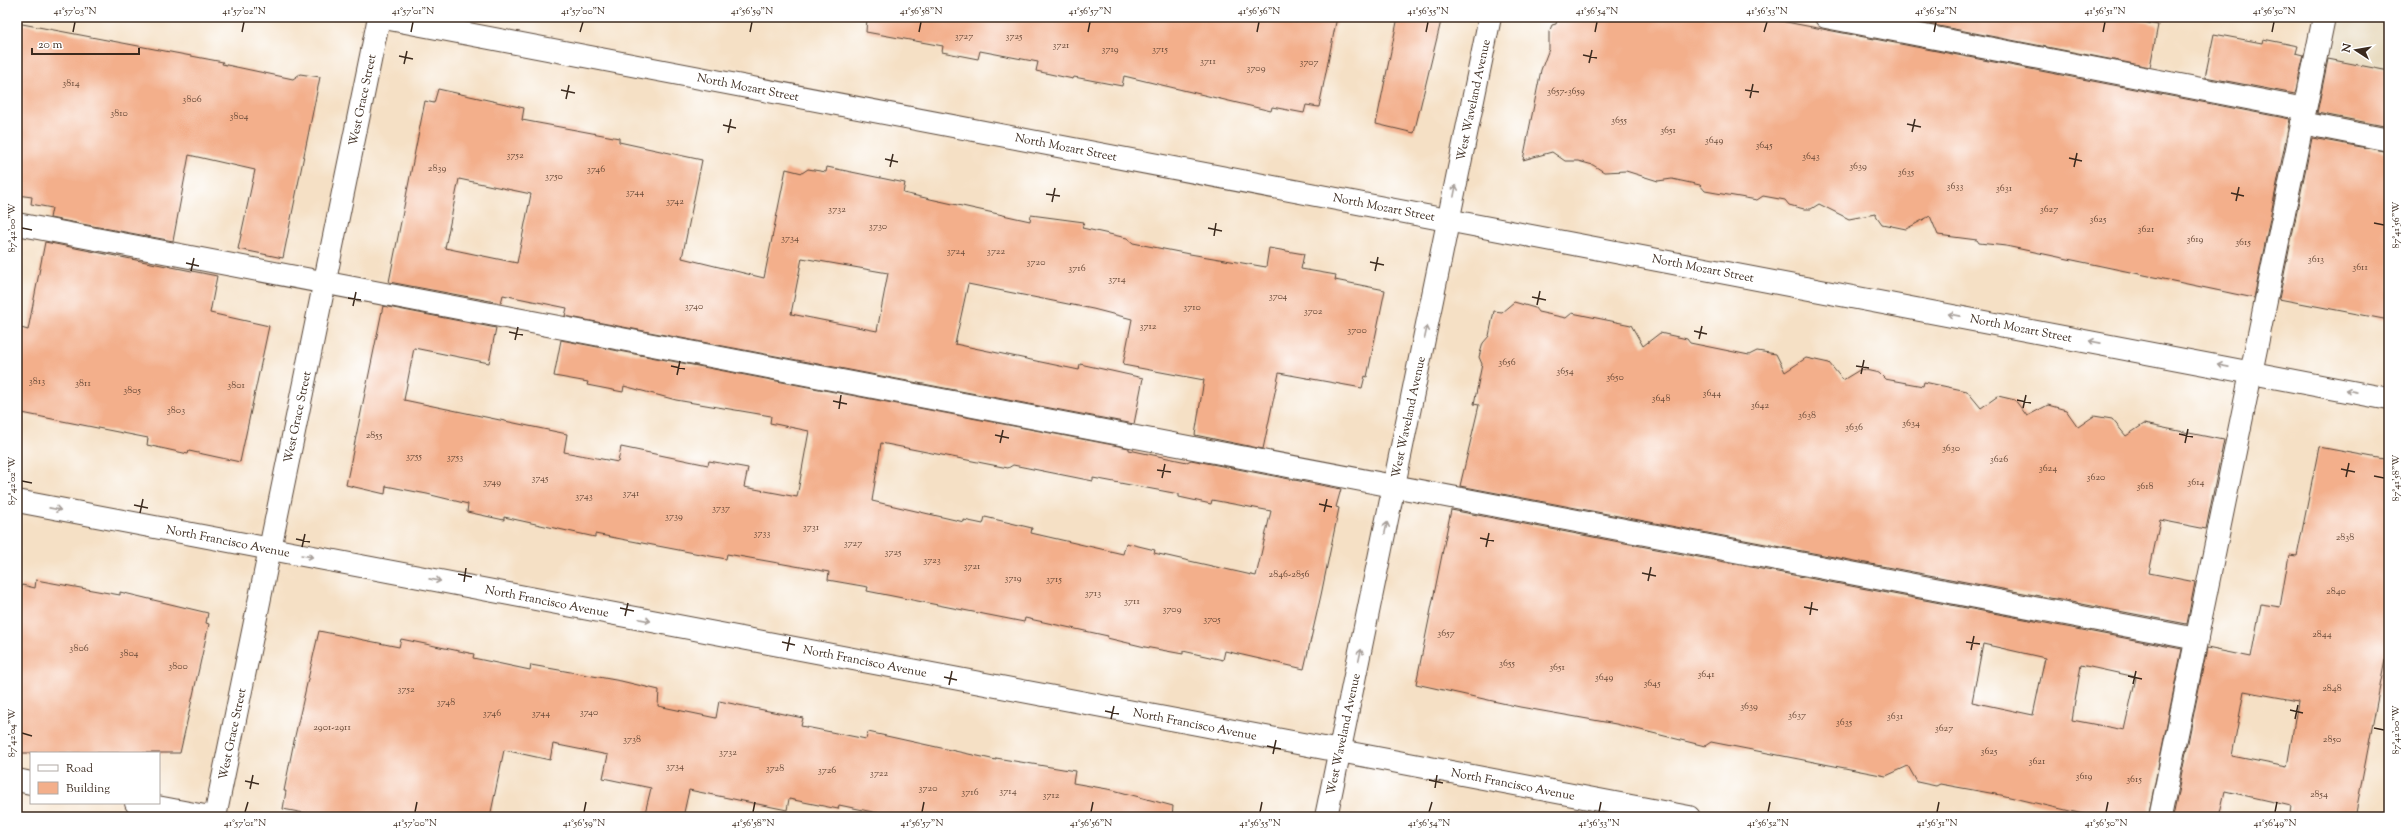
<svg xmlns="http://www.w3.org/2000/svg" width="2406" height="834" viewBox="0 0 2406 834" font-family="'Sorts Mill Goudy',serif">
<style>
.built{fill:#e5d6b7}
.building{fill:#f3af8b;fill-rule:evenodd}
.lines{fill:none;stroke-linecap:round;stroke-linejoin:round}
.minor-casing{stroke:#574537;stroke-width:24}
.minor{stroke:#fff;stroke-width:22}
.oneway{stroke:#a79f9a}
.ticks{fill:none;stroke:#3b2a1e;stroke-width:1.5}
.labels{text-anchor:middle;stroke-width:4;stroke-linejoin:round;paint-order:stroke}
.number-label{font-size:10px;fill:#694b39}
.street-label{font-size:12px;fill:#3b2a1e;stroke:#fff}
.neatline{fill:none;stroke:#3b2a1e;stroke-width:1.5}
.ticks-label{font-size:10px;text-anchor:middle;fill:#3b2a1e}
</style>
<rect width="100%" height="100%" fill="#fff"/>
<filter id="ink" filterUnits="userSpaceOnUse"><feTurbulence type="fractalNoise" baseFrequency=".025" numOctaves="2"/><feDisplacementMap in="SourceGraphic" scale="8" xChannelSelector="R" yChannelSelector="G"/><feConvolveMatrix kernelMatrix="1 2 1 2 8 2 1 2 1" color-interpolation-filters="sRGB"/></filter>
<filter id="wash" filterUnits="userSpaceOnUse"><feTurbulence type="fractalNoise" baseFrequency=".012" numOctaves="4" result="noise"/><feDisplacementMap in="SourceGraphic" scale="16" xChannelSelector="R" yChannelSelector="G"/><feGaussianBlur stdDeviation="0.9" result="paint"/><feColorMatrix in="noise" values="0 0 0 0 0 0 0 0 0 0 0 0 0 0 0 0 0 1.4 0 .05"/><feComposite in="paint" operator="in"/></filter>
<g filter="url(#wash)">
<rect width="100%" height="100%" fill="#f5e0c5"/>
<polygon class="built" points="2333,17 2389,17 2389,131 2311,114"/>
<g id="blocks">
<g class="building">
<polygon points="867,17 1271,17 1297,22 1298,17 1337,17 1319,107 1306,105 1304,113 1272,107 1271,111 1124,76 1122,86 1074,77 1073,79 1036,71 1038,62 980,51 978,59 942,52 943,46 866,32"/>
<polygon points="1398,17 1442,17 1414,133 1376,124"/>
<polygon points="1558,17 1760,17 2290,119 2254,298 2006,246 1979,243 1977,240 1938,235 1930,216 1906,229 1882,224 1875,214 1849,219 1819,204 1811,209 1804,209 1789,205 1785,200 1763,196 1757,200 1705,191 1700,185 1672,179 1658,181 1626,171 1604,172 1593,165 1578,161 1565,161 1552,152 1523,160 1541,70 1549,49 1549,32 1552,25 1556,24"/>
<polygon points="1892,17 2118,17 2158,25 2150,67"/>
<polygon points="17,23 223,62 222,64 293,79 300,74 320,77 283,258 238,249 255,170 189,155 173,241 50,218 52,208 31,204 32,197 17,195"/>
<polygon points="2214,34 2262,43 2263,39 2298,46 2296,53 2304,55 2295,94 2205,77"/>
<polygon points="2328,59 2389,71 2389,127 2317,113"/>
<path d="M438 89 524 108 522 120 619 138V142L702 160 682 258 764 278 786 169 802 173 808 169 826 172 827 167 905 183 903 193 1030 221 1031 215 1084 222 1082 228 1127 238 1133 243 1184 253 1266 267 1269 248 1304 254 1301 269 1336 275 1335 280 1385 290 1367 377 1365 376 1362 388 1279 373 1263 449 1195 435 1204 380 1123 365 1132 319 1093 309 968 284 955 344 1079 370 1080 364 1143 378 1134 424 565 316 567 308 503 295 501 303 389 282 425 101 434 103ZM459 179 531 194 517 263 445 248ZM802 258 888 273 877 331 791 314Z"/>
<polygon points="2312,138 2389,152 2389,320 2279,299"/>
<polygon points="45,242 217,276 210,313 269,326 240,462 189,451 188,454 147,445 148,438 17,412 17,348 21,328 28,330"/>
<polygon points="1514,302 1535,308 1538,312 1566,318 1572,313 1631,325 1643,346 1660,333 1687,339 1690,343 1749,355 1757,351 1776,354 1785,372 1806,358 1829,363 1843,380 1861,369 1879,373 1885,379 1923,386 1924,382 1967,391 1981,408 1998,396 2015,400 2027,416 2048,405 2066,410 2078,427 2094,416 2112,419 2126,436 2144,424 2224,440 2206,529 2160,520 2149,573 2195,582 2187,624 1460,486 1479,405 1474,404 1482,364 1479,357 1483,343 1489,336 1494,311 1502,312"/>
<path d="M383 306 496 328 489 363 414 348 404 400 567 434 564 452 618 462 621 447 708 465 709 461 748 468 744 487 797 497 809 431 770 423 771 416 676 400 624 386 623 392 587 385 588 382 554 376 561 340 1129 448V450L1187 462 1191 460 1341 489 1336 507 1339 508 1321 595 1304 669 1225 651 1223 660 1183 651V654L1145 647 1107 638 1108 636 1025 618 1024 622 867 591 868 587 828 580 829 572 727 554 726 559 595 534V537L504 517V520L467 512 468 504 427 494 386 486 385 494 346 485ZM881 443 1008 468 1013 465 1093 481V478L1179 494V497L1211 504 1212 500 1271 511 1256 576 1154 553 1155 550 1126 543 1123 554 1031 533 1032 528 985 517 983 524 964 520V522L872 501Z"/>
<path d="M2319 447 2389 460V661L2385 660 2355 817H2313L2290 813 2291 806 2225 791 2219 817H2173L2207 648 2251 657 2261 604 2280 607 2289 555 2297 556ZM2244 691 2298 701 2287 767 2232 756Z"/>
<path d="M1451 510 2182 649 2148 817H2096L2001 795 1940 784 1936 786 1917 782 1908 766 1886 776 1711 742 1705 746 1616 724 1520 707 1416 684ZM1983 644 2045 658 2033 715 1972 702ZM2081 665 2136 677 2124 730 2072 720Z"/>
<polygon points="36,580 120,595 120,592 208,613 206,623 209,624 180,753 17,753 17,609 22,585 35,588"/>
<polygon points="319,631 399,647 401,639 474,654 473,658 530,670 531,665 621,681 659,690 658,706 716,718 719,701 803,718 801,726 866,739 868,732 996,760 996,758 1075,771 1073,783 1113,790 1173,806 1172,817 897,817 839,805 838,809 789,799 787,810 689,790 683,817 644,817 651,788 603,778 608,755 553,744 550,760 504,750 490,817 325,817 283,809 286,791 284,791 295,736"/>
</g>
</g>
</g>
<g filter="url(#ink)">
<use href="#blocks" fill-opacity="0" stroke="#574537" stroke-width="1"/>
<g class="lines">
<defs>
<g id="minor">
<polyline points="379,17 2389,399"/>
<polyline points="1826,17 2305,109"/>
<polyline points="2302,123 2389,140"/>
<polyline points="17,224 2197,639"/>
<polyline points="17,501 1689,817"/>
<polyline points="17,780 31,783"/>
<polyline points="136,803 210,817"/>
<polyline points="215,817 379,17"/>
<polyline points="1326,817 1490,17"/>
<polyline points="2160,817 2324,17"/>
</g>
</defs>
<use href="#minor" class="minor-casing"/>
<use href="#minor" class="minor"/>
</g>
<defs><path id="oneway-shaft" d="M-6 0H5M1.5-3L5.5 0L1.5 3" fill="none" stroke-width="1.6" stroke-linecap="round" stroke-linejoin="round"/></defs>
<g class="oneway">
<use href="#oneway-shaft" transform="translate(1455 191) rotate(-79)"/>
<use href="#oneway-shaft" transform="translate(1954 315) rotate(-169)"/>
<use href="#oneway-shaft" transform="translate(1426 332) rotate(-78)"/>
<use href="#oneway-shaft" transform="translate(2095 342) rotate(-169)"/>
<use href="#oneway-shaft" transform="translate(2223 366) rotate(-169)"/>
<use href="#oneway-shaft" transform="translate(2351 391) rotate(-169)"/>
<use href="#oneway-shaft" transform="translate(55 509) rotate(11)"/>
<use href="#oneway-shaft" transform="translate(1386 528) rotate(-78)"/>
<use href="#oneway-shaft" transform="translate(307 556) rotate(10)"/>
<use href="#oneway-shaft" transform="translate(435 580) rotate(11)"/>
<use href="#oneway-shaft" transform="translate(645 620) rotate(11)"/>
<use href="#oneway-shaft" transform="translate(1360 655) rotate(-78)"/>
</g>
</g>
<path class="ticks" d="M73 32 75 22M242 32 244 22M411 32 413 22M580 32 583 22M750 32 752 22M919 32 921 22M1088 32 1090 22M1257 32 1259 22M1426 32 1428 22M1595 32 1597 22M1764 32 1767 22M1934 32 1936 22M2103 32 2105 22M2272 32 2274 22M1583 55 1597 58M399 56 413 59M1589 63 1592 50M404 64 407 51M561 90 575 93M1745 90 1759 92M1750 98 1753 84M566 99 569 85M1907 124 1921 127M723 125 736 128M1912 132 1915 119M728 133 731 119M2069 158 2082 161M885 159 898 162M890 167 893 154M2074 167 2077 153M2231 193 2244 196M1046 194 1060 196M2236 201 2239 187M1052 202 1055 188M2374 223 2384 225M22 228 32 230M1208 228 1222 231M1214 236 1216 223M1370 262 1384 265M186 263 199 266M191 271 194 258M1375 271 1378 257M1532 297 1546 300M348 298 361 300M1537 305 1540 291M353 306 356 292M1694 331 1707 334M509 332 523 335M1699 339 1702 326M515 340 518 327M671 366 685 369M1856 366 1869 368M1861 374 1864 360M677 375 680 361M2017 400 2031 403M833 401 847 404M2023 408 2026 395M839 409 841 395M2179 434 2193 437M995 435 1009 438M1000 443 1003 430M2185 443 2188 429M2341 469 2355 472M1157 470 1171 472M2374 476 2384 478M2346 477 2349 463M1162 478 1165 464M22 481 32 483M1319 504 1332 507M134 505 148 508M1324 512 1327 499M140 513 143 499M1480 538 1494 541M296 539 310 542M302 547 305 534M1486 547 1489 533M1642 573 1656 576M458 574 472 577M1648 581 1651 567M464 582 466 568M1804 607 1818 610M620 608 634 611M1810 615 1812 602M625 616 628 603M782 642 795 645M1966 642 1980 644M1971 650 1974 636M787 651 790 637M2128 676 2142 679M944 677 957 680M2133 684 2136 671M949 685 952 671M2290 710 2303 713M1105 711 1119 714M1111 719 1114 706M2295 719 2298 705M2374 728 2384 730M22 733 32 736M1267 746 1281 749M1273 754 1276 740M1429 780 1443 783M245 781 259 784M1435 788 1437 775M250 789 253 775M245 812 248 802M415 812 417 802M584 812 586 802M753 812 755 802M922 812 924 802M1091 812 1093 802M1260 812 1262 802M1429 812 1432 802M1599 812 1601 802M1768 812 1770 802M1937 812 1939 802M2106 812 2108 802M2275 812 2277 802"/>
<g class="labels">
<g class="number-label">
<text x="964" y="39">3727</text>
<text x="1014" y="39">3725</text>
<text x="1061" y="48">3721</text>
<text x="1110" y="52">3719</text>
<text x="1160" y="52">3715</text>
<text x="1208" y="64">3711</text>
<text x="1309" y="65">3707</text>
<text x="1256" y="71">3709</text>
<text x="71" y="86">3814</text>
<text x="1566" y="94">3657-3659</text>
<text x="192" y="102">3806</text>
<text x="119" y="116">3810</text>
<text x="239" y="119">3804</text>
<text x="1619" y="123">3655</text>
<text x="1668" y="133">3651</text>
<text x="1714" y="143">3649</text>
<text x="1764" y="148">3645</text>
<text x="515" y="158">3752</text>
<text x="1811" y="159">3643</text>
<text x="1858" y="169">3639</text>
<text x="437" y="171">2839</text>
<text x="596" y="172">3746</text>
<text x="1906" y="175">3635</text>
<text x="554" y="179">3750</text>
<text x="1955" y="189">3633</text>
<text x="2004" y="191">3631</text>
<text x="635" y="195">3744</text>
<text x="675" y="204">3742</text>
<text x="837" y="212">3732</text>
<text x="2049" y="212">3627</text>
<text x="2098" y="222">3625</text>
<text x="878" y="229">3730</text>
<text x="2146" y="232">3621</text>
<text x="790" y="241">3734</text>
<text x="2195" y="242">3619</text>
<text x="2243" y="245">3615</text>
<text x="956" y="254">3724</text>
<text x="996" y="254">3722</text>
<text x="2316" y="262">3613</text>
<text x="1036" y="265">3720</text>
<text x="2360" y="270">3611</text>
<text x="1077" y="271">3716</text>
<text x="1117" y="282">3714</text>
<text x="1278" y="299">3704</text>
<text x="694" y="309">3740</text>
<text x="1192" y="310">3710</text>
<text x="1313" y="314">3702</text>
<text x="1148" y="329">3712</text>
<text x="1357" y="333">3700</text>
<text x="1507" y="365">3656</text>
<text x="1565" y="374">3654</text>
<text x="1615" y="380">3650</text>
<text x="37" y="384">3813</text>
<text x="83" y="386">3811</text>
<text x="236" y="388">3801</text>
<text x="132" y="393">3805</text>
<text x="1712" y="396">3644</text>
<text x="1661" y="401">3648</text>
<text x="1760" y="408">3642</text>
<text x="176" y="413">3803</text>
<text x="1807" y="418">3638</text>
<text x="1911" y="426">3634</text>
<text x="1854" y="430">3636</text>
<text x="374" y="438">2855</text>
<text x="1951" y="451">3630</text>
<text x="414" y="459">3755</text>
<text x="455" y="460">3753</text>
<text x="1999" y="462">3626</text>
<text x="2048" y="471">3624</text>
<text x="2096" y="480">3620</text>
<text x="540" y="481">3745</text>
<text x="492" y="485">3749</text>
<text x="2196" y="485">3614</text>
<text x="2145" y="489">3618</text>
<text x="631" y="496">3741</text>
<text x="584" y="499">3743</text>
<text x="721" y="511">3737</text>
<text x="674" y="519">3739</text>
<text x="811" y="530">3731</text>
<text x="762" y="536">3733</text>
<text x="2345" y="540">2838</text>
<text x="853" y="546">3727</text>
<text x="893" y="555">3725</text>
<text x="932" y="563">3723</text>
<text x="972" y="569">3721</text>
<text x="1289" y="577">2846-2856</text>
<text x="1013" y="581">3719</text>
<text x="1054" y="582">3715</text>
<text x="2336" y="594">2840</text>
<text x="1093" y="596">3713</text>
<text x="1132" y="604">3711</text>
<text x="1172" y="612">3709</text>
<text x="1212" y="622">3705</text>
<text x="1446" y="636">3657</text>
<text x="2322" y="637">2844</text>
<text x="79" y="651">3806</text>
<text x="129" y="656">3804</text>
<text x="1507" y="666">3655</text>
<text x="178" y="669">3800</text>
<text x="1557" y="670">3651</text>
<text x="1706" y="677">3641</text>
<text x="1604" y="680">3649</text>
<text x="1652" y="686">3645</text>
<text x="2332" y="691">2848</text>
<text x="406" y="692">3752</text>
<text x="446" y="705">3748</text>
<text x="1749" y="709">3639</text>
<text x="589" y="715">3740</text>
<text x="492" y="716">3746</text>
<text x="541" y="716">3744</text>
<text x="1797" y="718">3637</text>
<text x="1895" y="719">3631</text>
<text x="1844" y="725">3635</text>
<text x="332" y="730">2901-2911</text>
<text x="1944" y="731">3627</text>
<text x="632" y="742">3738</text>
<text x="2332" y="742">2850</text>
<text x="1989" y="754">3625</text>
<text x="728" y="755">3732</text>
<text x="2037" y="764">3621</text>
<text x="675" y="769">3734</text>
<text x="775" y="771">3728</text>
<text x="827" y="773">3726</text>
<text x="879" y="776">3722</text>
<text x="2084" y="779">3619</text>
<text x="2134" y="782">3615</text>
<text x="928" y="791">3720</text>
<text x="1008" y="794">3714</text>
<text x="970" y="795">3716</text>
<text x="2319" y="797">2854</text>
<text x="1051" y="798">3712</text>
</g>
<g class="street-label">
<text transform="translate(748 87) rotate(11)" y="4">North Mozart Street</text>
<text transform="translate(362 100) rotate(-78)" y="4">West Grace Street</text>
<text transform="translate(1473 100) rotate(-78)" y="4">West Waveland Avenue</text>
<text transform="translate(1066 147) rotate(11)" y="4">North Mozart Street</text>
<text transform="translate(1384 207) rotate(11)" y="4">North Mozart Street</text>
<text transform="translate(1703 268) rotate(11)" y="4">North Mozart Street</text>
<text transform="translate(2021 328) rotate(11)" y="4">North Mozart Street</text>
<text transform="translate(297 417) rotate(-78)" y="4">West Grace Street</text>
<text transform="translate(1408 417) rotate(-78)" y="4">West Waveland Avenue</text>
<text transform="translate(228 541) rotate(11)" y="4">North Francisco Avenue</text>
<text transform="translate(547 601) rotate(11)" y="4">North Francisco Avenue</text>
<text transform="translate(865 661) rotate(11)" y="4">North Francisco Avenue</text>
<text transform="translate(1195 724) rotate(11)" y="4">North Francisco Avenue</text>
<text transform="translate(232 734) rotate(-78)" y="4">West Grace Street</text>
<text transform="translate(1343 734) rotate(-78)" y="4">West Waveland Avenue</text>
<text transform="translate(1513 784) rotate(11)" y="4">North Francisco Avenue</text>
</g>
</g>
<rect width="2406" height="834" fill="none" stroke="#fff" stroke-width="44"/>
<rect x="30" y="752" width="130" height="52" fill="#ffffff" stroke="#b1aaa5"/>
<rect x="38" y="765" width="20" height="6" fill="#ffffff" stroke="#b1aaa5"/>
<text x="66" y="772" font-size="12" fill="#3b2a1e">Road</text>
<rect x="38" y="782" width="20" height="12" fill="#f3af8b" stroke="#b1aaa5"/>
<text x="66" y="792" font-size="12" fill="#3b2a1e">Building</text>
<g transform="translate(2356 50) rotate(282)" stroke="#ffffff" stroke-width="3" paint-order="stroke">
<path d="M0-3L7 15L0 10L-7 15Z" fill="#3b2a1e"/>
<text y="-6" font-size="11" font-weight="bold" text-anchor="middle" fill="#3b2a1e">N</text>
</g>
<path d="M32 48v6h107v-6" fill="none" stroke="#3b2a1e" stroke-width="2"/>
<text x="38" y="48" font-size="12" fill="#3b2a1e" stroke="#ffffff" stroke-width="3" paint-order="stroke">20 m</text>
<rect x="22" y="22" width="2362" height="790" class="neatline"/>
<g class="ticks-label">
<text x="75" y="14">41°57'03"N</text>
<text x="244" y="14">41°57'02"N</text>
<text x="413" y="14">41°57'01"N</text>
<text x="583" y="14">41°57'00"N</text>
<text x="752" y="14">41°56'59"N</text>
<text x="921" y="14">41°56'58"N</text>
<text x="1090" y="14">41°56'57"N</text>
<text x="1259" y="14">41°56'56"N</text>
<text x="1428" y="14">41°56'55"N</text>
<text x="1597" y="14">41°56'54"N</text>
<text x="1767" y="14">41°56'53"N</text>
<text x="1936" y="14">41°56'52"N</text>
<text x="2105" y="14">41°56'51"N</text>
<text x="2274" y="14">41°56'50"N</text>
<text transform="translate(2395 225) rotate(-90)" y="4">87°41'56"W</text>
<text transform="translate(11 228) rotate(-90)" y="4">87°42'00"W</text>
<text transform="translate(2395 478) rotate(-90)" y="4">87°41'58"W</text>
<text transform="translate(11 481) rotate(-90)" y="4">87°42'02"W</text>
<text transform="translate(2395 730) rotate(-90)" y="4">87°42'00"W</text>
<text transform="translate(11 733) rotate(-90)" y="4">87°42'04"W</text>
<text x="245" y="826">41°57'01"N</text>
<text x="415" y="826">41°57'00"N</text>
<text x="584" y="826">41°56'59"N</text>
<text x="753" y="826">41°56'58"N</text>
<text x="922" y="826">41°56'57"N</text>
<text x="1091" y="826">41°56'56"N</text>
<text x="1260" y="826">41°56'55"N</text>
<text x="1429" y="826">41°56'54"N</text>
<text x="1599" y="826">41°56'53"N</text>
<text x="1768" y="826">41°56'52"N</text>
<text x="1937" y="826">41°56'51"N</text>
<text x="2106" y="826">41°56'50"N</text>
<text x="2275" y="826">41°56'49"N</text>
</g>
</svg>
